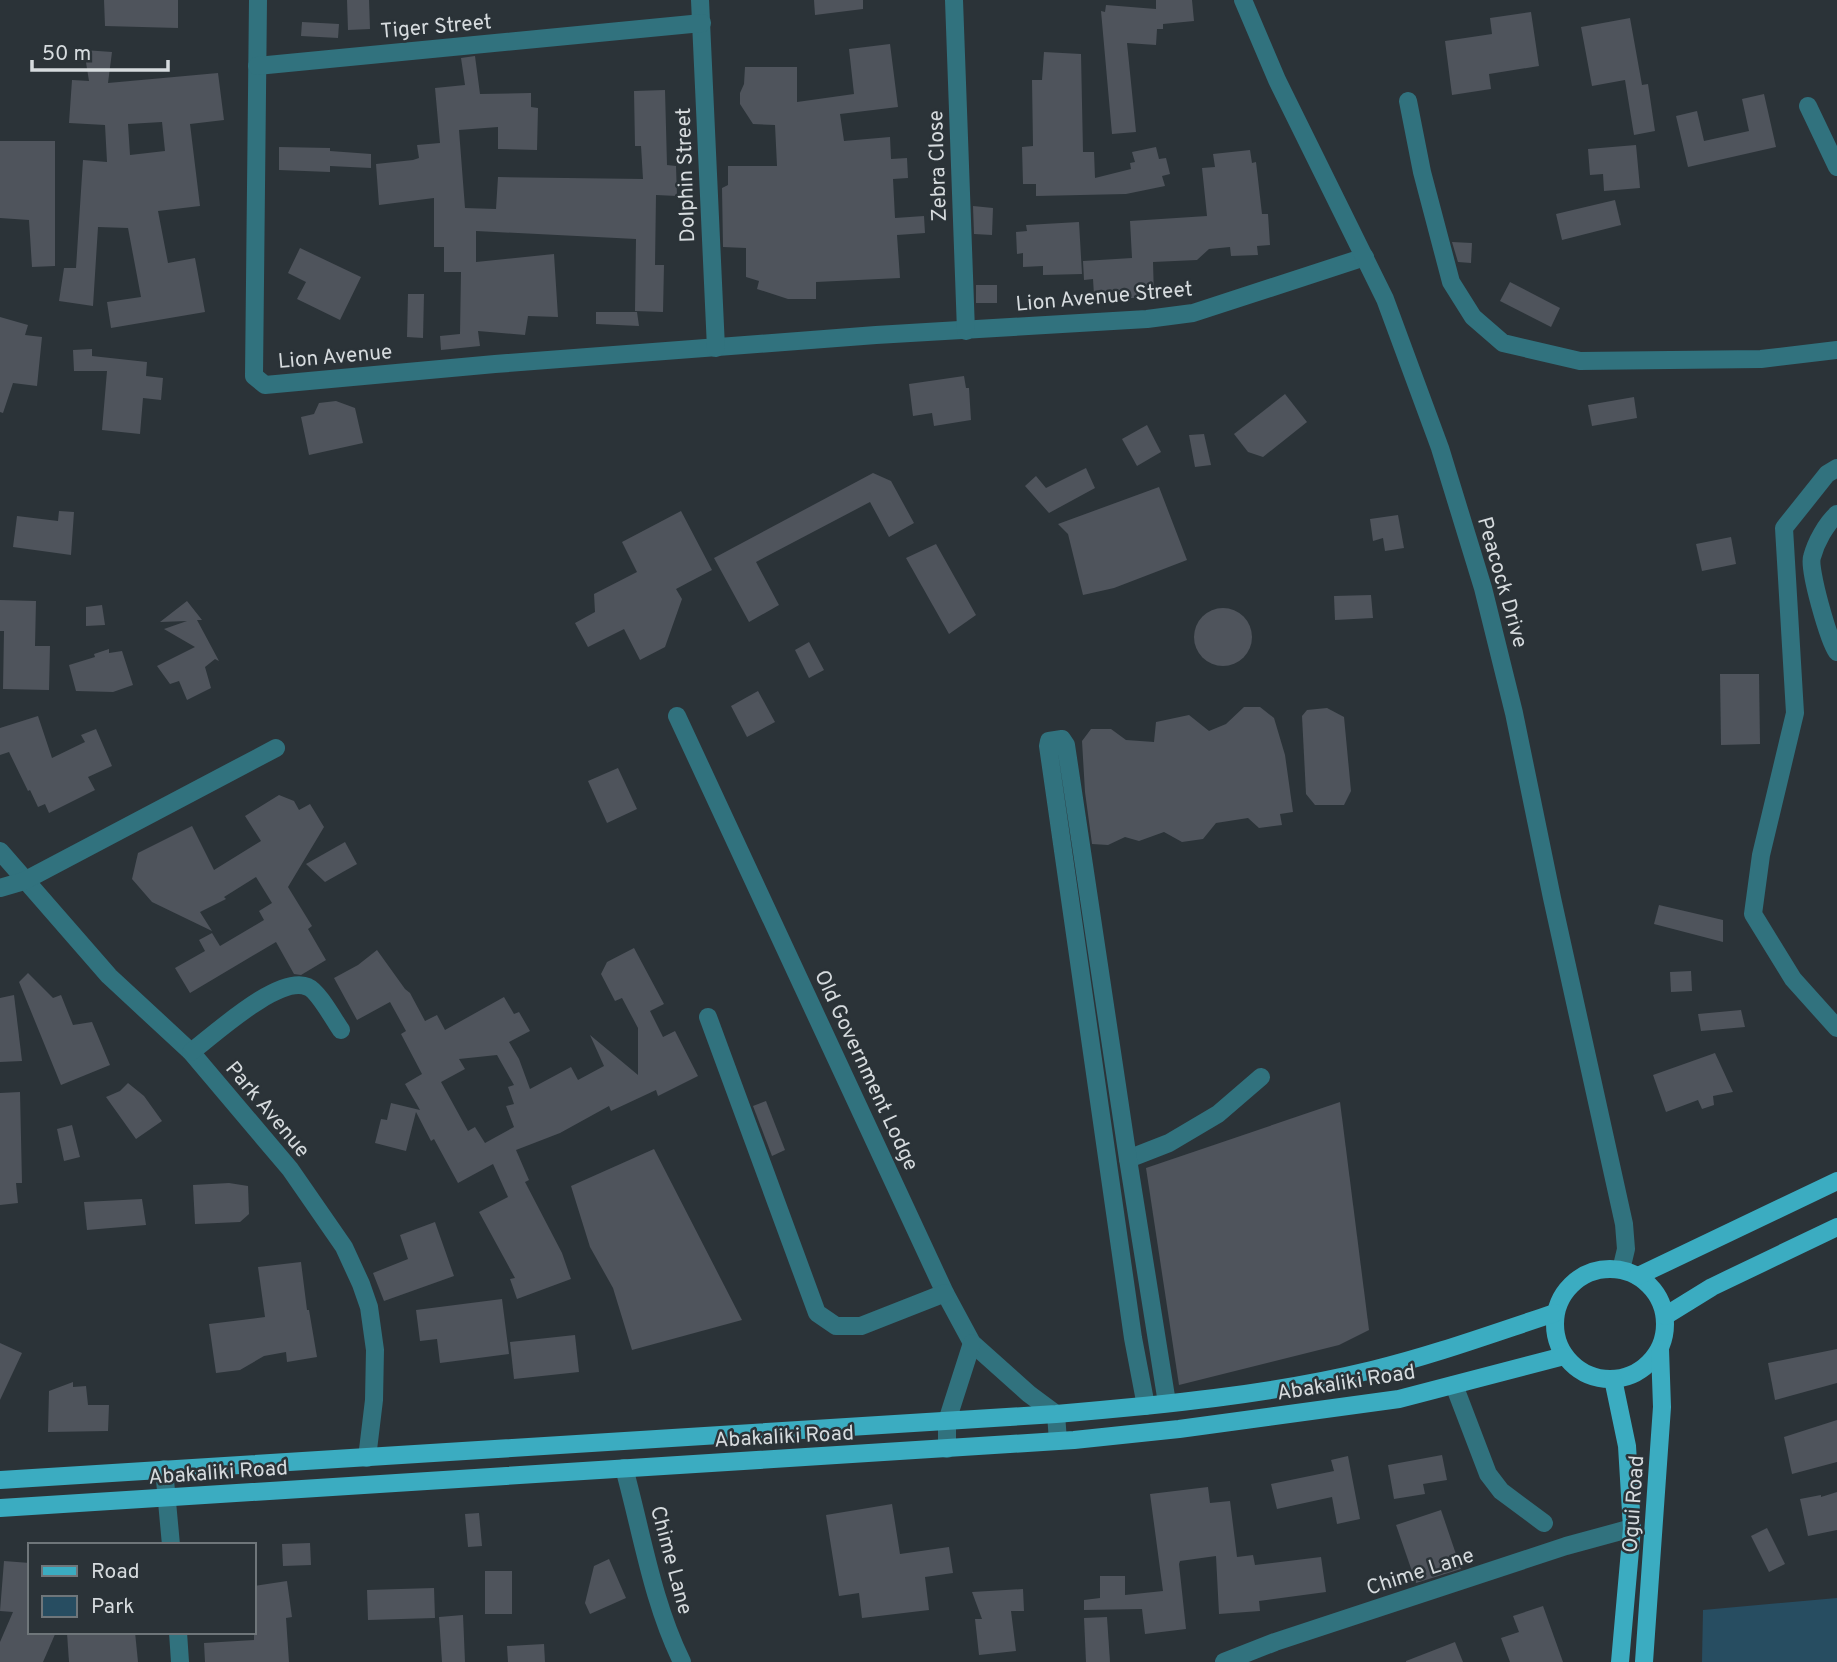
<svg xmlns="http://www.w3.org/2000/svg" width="1837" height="1662" viewBox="0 0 1837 1662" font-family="Overpass,sans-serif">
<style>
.green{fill:#274d61}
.building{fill:#4f545c;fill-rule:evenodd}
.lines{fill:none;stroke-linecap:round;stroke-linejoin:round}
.minor{stroke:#31727e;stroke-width:18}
.major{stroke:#3bacc1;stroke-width:18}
.labels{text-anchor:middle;stroke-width:5;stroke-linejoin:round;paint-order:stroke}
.street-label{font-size:21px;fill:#d6dbde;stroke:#2b3338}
</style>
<rect width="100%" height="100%" fill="#2b3338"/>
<polygon class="green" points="1837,1598 1837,1662 1702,1662 1703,1610"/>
<g class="building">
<polygon points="104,0 178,0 178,28 105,26"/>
<polygon points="347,0 369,0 370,29 348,30"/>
<polygon points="814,0 863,0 863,9 815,15"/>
<polygon points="1156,0 1192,0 1194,21 1163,24 1163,29 1157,29 1156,45 1127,43 1136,132 1112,134 1101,11 1105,12 1106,5 1156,9"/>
<polygon points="1531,12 1539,66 1489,74 1491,89 1452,95 1445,41 1492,34 1490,18"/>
<polygon points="1630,18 1642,85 1648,84 1655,131 1634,135 1625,80 1592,86 1581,27"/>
<polygon points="302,22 339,24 338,38 301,36"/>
<polygon points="890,44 898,107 840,114 844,141 890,137 891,159 907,158 908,178 893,179 895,218 924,216 925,233 897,235 900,278 816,282 816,299 788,299 757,289 759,281 746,277 746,248 723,247 722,188 728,185 728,166 777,166 775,125 753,124 740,104 740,93 744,84 745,67 797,67 797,102 854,94 849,49"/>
<path d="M84 50 112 52 108 83 218 73 224 120 190 124 200 206 158 211 168 263 195 258 205 312 111 328 107 302 141 297 128 228 98 227 93 306 59 301 64 268H76L83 160 107 162 105 125 69 123 72 80 89 81ZM162 122 165 151 130 155 128 124Z"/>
<polygon points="1044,52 1081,54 1083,152 1094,152 1095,178 1131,169 1130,163 1135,162 1132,152 1156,147 1159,159 1166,158 1170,174 1162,176 1165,186 1126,194 1036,196 1036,184 1023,184 1022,147 1033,146 1032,80 1042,80"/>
<polygon points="475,56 480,94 531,93 531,107 538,108 537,150 498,149 498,127 459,130 465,208 496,209 498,177 643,179 641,146 635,146 634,91 665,90 667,165 676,166 677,196 656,195 655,265 664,265 663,312 635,311 636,239 476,231 476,262 554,254 558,317 528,316 525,335 478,331 480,346 441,350 440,336 460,334 461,272 444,272 444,247 434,247 434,198 379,205 376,164 413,160 419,158 417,145 440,143 435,88 465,85 461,58"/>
<polygon points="1764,94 1776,147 1688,167 1676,116 1697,111 1704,141 1749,131 1742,99"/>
<polygon points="0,141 55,141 55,266 32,267 29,220 0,218"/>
<polygon points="1636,145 1640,188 1604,191 1603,174 1590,175 1588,149"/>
<polygon points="279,147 330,148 330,151 371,154 371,168 330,166 330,172 279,170"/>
<polygon points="1250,150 1252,163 1256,162 1262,214 1268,214 1270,245 1257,246 1258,255 1231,256 1230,247 1209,249 1197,260 1153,262 1154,297 1131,298 1131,293 1094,295 1093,279 1084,280 1083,261 1132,258 1130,221 1207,216 1202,168 1215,167 1213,154"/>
<polygon points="1615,200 1621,225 1562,240 1556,214"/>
<polygon points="973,206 993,208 992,235 974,234"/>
<polygon points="1079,222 1082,274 1043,275 1043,266 1023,267 1023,253 1017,254 1016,232 1027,231 1026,225"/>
<polygon points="1452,242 1472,243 1471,263 1458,262"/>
<polygon points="300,248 361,277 340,320 297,299 306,282 288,273"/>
<polygon points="1510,282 1560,308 1551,327 1500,301"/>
<rect x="976" y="285" width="21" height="18"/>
<polygon points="408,294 424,294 423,338 407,337"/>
<polygon points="596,312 637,312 639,326 596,324"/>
<polygon points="0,317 28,325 25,335 42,337 37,386 13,383 3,413 0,412"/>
<polygon points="92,349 92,356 147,362 146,376 163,378 161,400 143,398 140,434 102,430 107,371 74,371 73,350"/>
<polygon points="964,376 966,388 969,388 971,420 934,426 932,413 913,416 909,384"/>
<polygon points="1285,394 1307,422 1263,457 1248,452 1234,434"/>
<polygon points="1634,397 1637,418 1592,426 1588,405"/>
<polygon points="336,401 355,408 363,443 309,455 301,417 314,414 319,403"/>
<polygon points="1147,425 1161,452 1137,466 1122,439"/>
<polygon points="1204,434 1211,465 1195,467 1189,435"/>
<polygon points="1086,468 1095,488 1049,513 1025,486 1036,476 1046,488"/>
<polygon points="873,473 891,481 914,523 889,537 870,502 756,562 779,605 749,622 714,558"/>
<polygon points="1159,487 1187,560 1114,588 1083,595 1068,534 1058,524"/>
<polygon points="59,511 74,512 71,555 13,547 17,516 58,521"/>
<polygon points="681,511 712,570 676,589 682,599 665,647 640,660 624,629 588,647 575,623 595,612 594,594 637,572 622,542"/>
<polygon points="1398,515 1404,548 1385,551 1383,538 1373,541 1370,519"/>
<polygon points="1731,537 1736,564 1702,571 1696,544"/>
<polygon points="936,544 976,615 949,634 906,558"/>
<polygon points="1371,595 1373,618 1335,620 1334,596"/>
<polygon points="0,600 36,601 35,646 50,646 49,690 3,689 4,631 0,631"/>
<polygon points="187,601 202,620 197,620 219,661 215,659 205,667 211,688 187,700 179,681 170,684 157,666 195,647 164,629 187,621 160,622"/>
<polygon points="102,605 105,625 86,626 86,607"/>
<circle cx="1223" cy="637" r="29"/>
<polygon points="809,642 824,670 809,678 795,650"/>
<polygon points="109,649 109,653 122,651 133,685 113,692 76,691 69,665 95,657 94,654"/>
<polygon points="1720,674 1759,674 1760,744 1721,745"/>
<polygon points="758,691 775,722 747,737 731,706"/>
<polygon points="1244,707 1260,707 1274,718 1285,755 1293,812 1280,814 1282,825 1259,828 1248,818 1216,823 1203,839 1182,842 1164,832 1139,841 1125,837 1108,845 1092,844 1085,792 1082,741 1091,729 1111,729 1126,740 1154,742 1156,722 1189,715 1209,731 1226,724"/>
<polygon points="1327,708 1344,717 1351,791 1344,805 1315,805 1306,794 1302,716 1307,710"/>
<polygon points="38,716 52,758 85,742 81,735 96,729 112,766 88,777 95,790 49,813 45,804 38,807 30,790 28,791 9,752 0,755 0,728"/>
<polygon points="618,768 637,809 607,823 588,781"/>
<polygon points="279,795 294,801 299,810 310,804 324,827 288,887 312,926 308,929 326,960 301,975 294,974 276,942 190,993 175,968 205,951 199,940 212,933 220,946 264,920 259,911 272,903 256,877 224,897 226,899 200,912 212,931 152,902 132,879 138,853 192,826 214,870 261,841 245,816"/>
<polygon points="345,842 357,864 325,882 306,864"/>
<polygon points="1659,905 1723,920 1723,942 1654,924"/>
<path d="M634 948 664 1004 650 1011 663 1037 675 1031 698 1076 658 1096 656 1090 611 1111 609 1106 560 1133 516 1150 529 1180 525 1182 562 1253 571 1279 517 1299 510 1279 515 1278 479 1212 508 1197 493 1164 458 1183 434 1139 431 1141 416 1112 406 1151 375 1143 381 1119 387 1120 391 1103 420 1110 405 1084 422 1074 401 1034 406 1031 390 1002 357 1020 334 978 358 965 377 950 405 989 410 993 425 1021 437 1015 445 1030 504 997 514 1014 519 1012 530 1031 509 1042 519 1059 530 1089 571 1067 578 1080 604 1066 590 1035 638 1075V1028L622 998 615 1001 601 974 607 962ZM497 1055 514 1085 508 1087 514 1104 506 1106 514 1127 485 1143 475 1127 468 1131 441 1082 465 1069 459 1059Z"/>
<polygon points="1691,971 1692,991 1671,992 1670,972"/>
<polygon points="28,973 53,998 61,995 73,1025 92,1022 110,1065 61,1085 19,982"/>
<polygon points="14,995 22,1061 0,1062 0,998"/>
<polygon points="1741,1010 1745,1027 1701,1031 1698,1014"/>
<polygon points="1715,1053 1733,1092 1713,1096 1714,1105 1702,1109 1698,1100 1666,1112 1653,1075"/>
<polygon points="128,1083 144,1096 162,1121 136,1139 106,1097 120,1091"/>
<polygon points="20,1092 22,1183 16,1183 18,1203 0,1205 0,1093"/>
<polygon points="766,1101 785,1150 772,1156 753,1106"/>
<polygon points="1340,1102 1369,1330 1339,1345 1179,1385 1146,1168"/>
<polygon points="72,1125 80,1157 64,1161 57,1129"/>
<polygon points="654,1149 742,1320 632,1350 613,1288 590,1247 571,1186"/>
<polygon points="229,1183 248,1186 249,1214 240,1222 195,1224 193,1185"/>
<polygon points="142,1199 146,1225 87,1230 84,1202"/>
<polygon points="435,1222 454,1276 384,1301 373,1273 408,1259 400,1235"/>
<polygon points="301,1262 307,1310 309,1310 317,1357 287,1362 286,1352 264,1356 240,1370 216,1373 209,1324 265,1317 258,1267"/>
<polygon points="502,1299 509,1354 440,1363 437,1339 420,1341 416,1310"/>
<polygon points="575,1335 579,1372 514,1379 510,1342"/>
<polygon points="0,1343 22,1353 0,1400"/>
<polygon points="1837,1349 1837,1383 1775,1400 1768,1363"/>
<polygon points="73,1382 73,1387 86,1386 88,1405 109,1405 108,1431 48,1432 49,1391"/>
<polygon points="1837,1420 1837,1462 1792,1474 1784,1437"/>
<polygon points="1442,1455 1447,1480 1423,1484 1425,1494 1394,1499 1388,1465"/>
<polygon points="1348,1456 1360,1519 1337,1524 1332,1497 1277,1509 1271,1484 1334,1471 1331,1460"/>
<polygon points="1208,1487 1210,1503 1230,1501 1237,1557 1253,1555 1255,1565 1321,1557 1326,1592 1259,1601 1260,1611 1219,1614 1216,1556 1180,1561 1179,1564 1186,1629 1145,1634 1142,1609 1084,1610 1084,1600 1100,1598 1100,1576 1125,1576 1125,1595 1163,1591 1150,1494"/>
<polygon points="1837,1492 1837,1530 1808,1536 1800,1499 1821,1495 1821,1497"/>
<polygon points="892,1504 900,1554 949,1547 953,1573 925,1577 929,1610 862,1618 859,1593 839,1596 826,1515"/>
<polygon points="1441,1510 1461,1569 1416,1583 1396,1525"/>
<polygon points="479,1513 482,1546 468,1547 465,1514"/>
<polygon points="1767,1528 1785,1564 1769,1572 1751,1536"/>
<polygon points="310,1543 311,1565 283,1566 282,1544"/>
<polygon points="609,1559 626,1598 590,1614 585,1603 594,1566"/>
<polygon points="4,1561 30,1563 30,1632 56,1632 43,1662 0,1662 0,1642 13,1612 0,1611"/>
<rect x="485" y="1571" width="27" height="43"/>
<polygon points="287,1581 292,1617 286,1618 289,1662 205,1662 204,1643 254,1640 254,1586"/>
<polygon points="434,1588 435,1618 368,1620 367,1590"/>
<polygon points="1023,1589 1024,1611 1011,1611 1016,1651 979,1655 975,1619 982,1619 972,1592"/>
<polygon points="1543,1606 1563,1662 1510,1662 1501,1638 1519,1632 1513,1616"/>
<polygon points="463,1615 465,1662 442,1662 439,1617"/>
<polygon points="1107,1617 1110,1662 1086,1662 1084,1618"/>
<polygon points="80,1632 135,1632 138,1662 69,1662 67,1633"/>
<polygon points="1455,1642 1463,1662 1406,1662 1406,1661"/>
<polygon points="544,1644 545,1662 508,1662 507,1646"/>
</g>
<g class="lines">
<g class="minor">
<polyline points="258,0 254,376 265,385 495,364 876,335 1147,319 1193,313 1365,257"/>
<polyline points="700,0 716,348"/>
<polyline points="954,0 966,331"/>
<polyline points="1243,0 1277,80 1385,299 1440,448 1483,588 1514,713 1552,898 1624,1224 1626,1249 1621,1270"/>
<polyline points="257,66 702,23"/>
<polyline points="1408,101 1422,172 1451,282 1473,317 1503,343 1580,361 1761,359 1837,350"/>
<polyline points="1808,106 1837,167"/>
<polyline points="1837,468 1827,474 1784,528 1795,713 1761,855 1753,914 1793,979 1837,1028"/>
<path d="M1837 514C1826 524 1816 542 1812 557 1808 569 1829 641 1837 652"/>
<polyline points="677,716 945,1293 972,1343 1029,1394 1056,1414 1058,1441"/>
<polyline points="0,851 109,976 191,1052 290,1169 344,1247 361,1284 369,1307 375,1350 374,1400 367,1458"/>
<polyline points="0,888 24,881 276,748"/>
<polyline points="708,1017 817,1313 836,1326 861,1326 945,1293"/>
<path d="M191 1052C214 1035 279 974 308 987 318 991 334 1020 341 1030"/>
<polyline points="1128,1159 1169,1143 1218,1114 1261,1077"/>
<polyline points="1454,1385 1488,1474 1501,1491 1544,1523"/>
<polyline points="1146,1406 1133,1338 1048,746 1049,741 1062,739 1066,745 1128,1159 1167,1403"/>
<polyline points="947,1449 947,1421 972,1343"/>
<path d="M624 1468C642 1533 652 1601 682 1662"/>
<polyline points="164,1469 171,1545"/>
<polyline points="178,1632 180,1662"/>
<polyline points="1224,1662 1275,1642 1566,1546 1632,1528"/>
</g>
<g class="major">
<circle cx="1610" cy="1324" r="55"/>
<polyline points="1638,1276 1837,1181"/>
<polyline points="1665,1316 1712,1287 1837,1227"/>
<polyline points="1613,1379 1627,1446 1632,1528 1620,1662"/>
<path d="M0 1480 1056 1414C1161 1405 1269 1395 1372 1370 1434 1355 1494 1333 1555 1313"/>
<polyline points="0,1508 1074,1440 1179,1429 1399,1399 1564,1356"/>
<polyline points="1644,1662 1662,1407 1660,1349"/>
</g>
</g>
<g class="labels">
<g class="street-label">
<text transform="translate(436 26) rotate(-5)" y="7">Tiger Street</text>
<text transform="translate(937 166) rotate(-92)" y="7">Zebra Close</text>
<text transform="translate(685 175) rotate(-92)" y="7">Dolphin Street</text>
<text transform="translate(1104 296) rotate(-5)" y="7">Lion Avenue Street</text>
<text transform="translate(335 356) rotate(-5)" y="7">Lion Avenue</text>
<text transform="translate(1503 582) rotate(74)" y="7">Peacock Drive</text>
<text transform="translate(867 1070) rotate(65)" y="7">Old Government Lodge</text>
<text transform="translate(268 1109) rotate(50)" y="7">Park Avenue</text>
<text transform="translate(1346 1382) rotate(-9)" y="7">Abakaliki Road</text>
<text transform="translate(784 1436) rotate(-3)" y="7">Abakaliki Road</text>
<text transform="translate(218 1472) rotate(-4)" y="7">Abakaliki Road</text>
<text transform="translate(1633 1504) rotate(-86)" y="7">Ogui Road</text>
<text transform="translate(672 1560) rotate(75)" y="7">Chime Lane</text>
<text transform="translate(1420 1571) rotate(-18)" y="7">Chime Lane</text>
</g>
</g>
<rect x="28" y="1543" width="228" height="91" fill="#2b3338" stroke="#6f767a" stroke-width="2"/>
<rect x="42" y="1566" width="35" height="10" fill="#3bacc1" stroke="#6f767a" stroke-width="2"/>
<text x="91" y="1578" font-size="21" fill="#d6dbde">Road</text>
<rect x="42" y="1596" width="35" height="21" fill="#274d61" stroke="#6f767a" stroke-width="2"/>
<text x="91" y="1613" font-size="21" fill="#d6dbde">Park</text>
<path d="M32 60v10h136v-10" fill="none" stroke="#d6dbde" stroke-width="3.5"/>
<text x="42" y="60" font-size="21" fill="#d6dbde" stroke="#2b3338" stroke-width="5" paint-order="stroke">50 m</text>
</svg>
